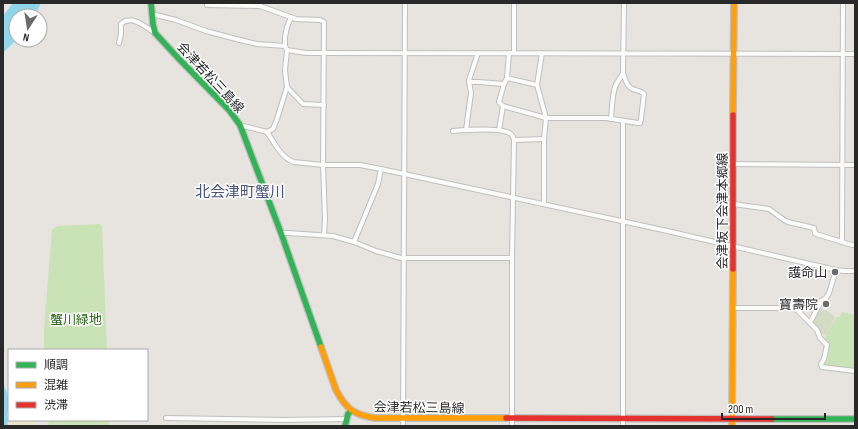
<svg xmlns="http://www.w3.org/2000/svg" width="858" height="429" viewBox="0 0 858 429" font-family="'Sofia Sans Condensed','Noto Sans JP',sans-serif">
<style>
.education{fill:#eae1d2}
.green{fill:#cae3b6}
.sand{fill:#ece5cb}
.cemetery{fill:#d4dbc5}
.water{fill:#90d6ea}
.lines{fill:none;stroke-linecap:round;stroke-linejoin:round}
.street-casing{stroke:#c0bfc0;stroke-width:6}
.fast-casing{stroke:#c0bfc0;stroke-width:8}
.slow-casing{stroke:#c0bfc0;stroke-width:8}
.jam-casing{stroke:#c0bfc0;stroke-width:8}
.street{stroke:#fbfbfa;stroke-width:4}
.fast{stroke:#30b455;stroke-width:5.5}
.slow{stroke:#ff9f0a;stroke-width:5.5}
.jam{stroke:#e5322d;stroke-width:5.5}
.poi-dot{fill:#6c6a68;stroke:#fff;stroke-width:1.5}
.labels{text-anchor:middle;stroke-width:3;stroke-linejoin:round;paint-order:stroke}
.street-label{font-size:13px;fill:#292929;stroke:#fff}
.poi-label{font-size:13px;fill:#292929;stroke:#fff;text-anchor:end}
.park-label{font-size:13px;fill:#2c6519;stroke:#fff}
.quarter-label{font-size:15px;fill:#495379;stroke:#fff}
</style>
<rect width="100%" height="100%" fill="#e7e3de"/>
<polygon class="education" points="836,423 838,423 839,426 737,426 737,425"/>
<g class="green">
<polygon points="100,224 102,226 107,350 44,350 44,329 52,230 58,226"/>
<polygon points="843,312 855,315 855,370 822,367 824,361 826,361 829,351 826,351 827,346 823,341 836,317 839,317"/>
<polygon points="48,420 109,420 109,426 49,426"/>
</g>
<polygon class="sand" points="9,406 9,420 34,420 36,426 8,426 7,413"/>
<path class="cemetery" d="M820 308C825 311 831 312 835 317L826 335 821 334 818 328 812 323Z"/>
<g class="water">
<polygon points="13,3 41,3 35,16 16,16 16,40 3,53 3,16"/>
<polygon points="3,384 7,392 9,403 9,406 7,413 8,426 3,426"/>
</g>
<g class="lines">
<defs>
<g id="street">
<polyline points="207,5 260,6 296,19 320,20 324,22 323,165 325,219 324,235"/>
<polyline points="152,14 176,20 206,31 240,40 257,44 285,46"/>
<polyline points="291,17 287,27 285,37 285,46 287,50 285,70 286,79 287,87 303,104 324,105"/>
<path d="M119 43 121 34V24C131 14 146 27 155 33"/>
<polyline points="287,50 306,53 314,53 855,54"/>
<polyline points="514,53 514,3"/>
<polyline points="542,53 537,85 546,118 544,139 544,204"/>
<polyline points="507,78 509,53"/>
<polyline points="469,82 479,82 504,84"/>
<path d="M537 85 507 78 504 84 499 102 503 106 546 118H606L638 123H640L641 119 644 94C640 90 635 91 631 88 626 85 625 78 623 73"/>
<path d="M611 119C612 108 612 97 615 87 617 81 621 78 623 73L624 3"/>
<polyline points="623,121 623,426"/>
<polyline points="240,125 267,132 273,129 277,119 287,87"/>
<polyline points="466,130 471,93 469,80 478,53"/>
<polyline points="499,130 503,106"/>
<path d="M453 131C465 130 502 127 511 134 513 136 513 137 514 140L512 258V426"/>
<path d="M267 132C274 142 281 158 294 162L323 165H360L381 169 663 230 836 270 844 271H855"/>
<polyline points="514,140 544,139"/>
<polyline points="733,164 855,165"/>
<polyline points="733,204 769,209 784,220 788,222 814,228 815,233 816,234 852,245 855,245"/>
<polyline points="281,233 288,233 333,236 354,242 376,251 401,258 512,258"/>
<polyline points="354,242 378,184 381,169"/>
<polyline points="842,242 843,3"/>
<polyline points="733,308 778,308 787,307 794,308 798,311 817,330 820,338 827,345 824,359 821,364 822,367 855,371"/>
<polyline points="810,323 821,301 826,298 829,293 836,270"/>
<polyline points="166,418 281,420 347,419"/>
<polyline points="403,426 405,3"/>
</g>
<g id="fast">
<polyline points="151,3 153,24 155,33 179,59 229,110 240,125 281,233 321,347"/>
<polyline points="772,419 855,419"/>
<polyline points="345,426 348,414 351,411"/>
</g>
<g id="slow">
<polyline points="733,115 734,3"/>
<path d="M321 347 336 390C346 409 354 415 375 418H506"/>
<polyline points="732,426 733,269"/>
</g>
<g id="jam">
<polyline points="733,269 733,115"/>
<polyline points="506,418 772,419"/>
</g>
</defs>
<use href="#street" class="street-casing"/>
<use href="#fast" class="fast-casing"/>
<use href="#slow" class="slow-casing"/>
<use href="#jam" class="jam-casing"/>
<use href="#street" class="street"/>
<use href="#fast" class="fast"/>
<use href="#slow" class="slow"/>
<use href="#jam" class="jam"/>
</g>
<g class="poi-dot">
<circle cx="835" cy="272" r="4"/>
<circle cx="826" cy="304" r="4"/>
</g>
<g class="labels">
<g class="street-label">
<text transform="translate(211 77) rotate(47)" y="5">会津若松三島線</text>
<text transform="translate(722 211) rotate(-90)" y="5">会津坂下会津本郷線</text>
<text transform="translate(419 407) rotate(1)" y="5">会津若松三島線</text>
</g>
<g class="poi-label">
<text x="827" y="277">護命山</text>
<text x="818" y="309">寶壽院</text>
</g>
<g class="park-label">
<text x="76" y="324">蟹川緑地</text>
</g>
<g class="quarter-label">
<text x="240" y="197">北会津町蟹川</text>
</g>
</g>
<rect width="858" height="429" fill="none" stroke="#292929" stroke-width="8"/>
<rect x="8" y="349" width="140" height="72" fill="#ffffff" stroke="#a9a9a9"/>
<rect x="16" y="362" width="20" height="6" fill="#30b455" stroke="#a9a9a9"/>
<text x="44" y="369" font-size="12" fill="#292929">順調</text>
<rect x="16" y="382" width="20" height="6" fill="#ff9f0a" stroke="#a9a9a9"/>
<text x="44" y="389" font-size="12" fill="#292929">混雑</text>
<rect x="16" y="402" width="20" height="6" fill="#e5322d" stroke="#a9a9a9"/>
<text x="44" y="409" font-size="12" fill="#292929">渋滞</text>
<g transform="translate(28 28) rotate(192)"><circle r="19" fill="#ffffff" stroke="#a9a9a9"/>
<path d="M0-3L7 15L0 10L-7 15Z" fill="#6c6a68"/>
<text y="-6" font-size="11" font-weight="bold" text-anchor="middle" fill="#292929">N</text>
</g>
<path d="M722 413v6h103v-6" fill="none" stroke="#292929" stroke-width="2"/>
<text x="728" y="413" font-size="12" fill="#292929" stroke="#ffffff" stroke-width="3" paint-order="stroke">200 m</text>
</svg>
